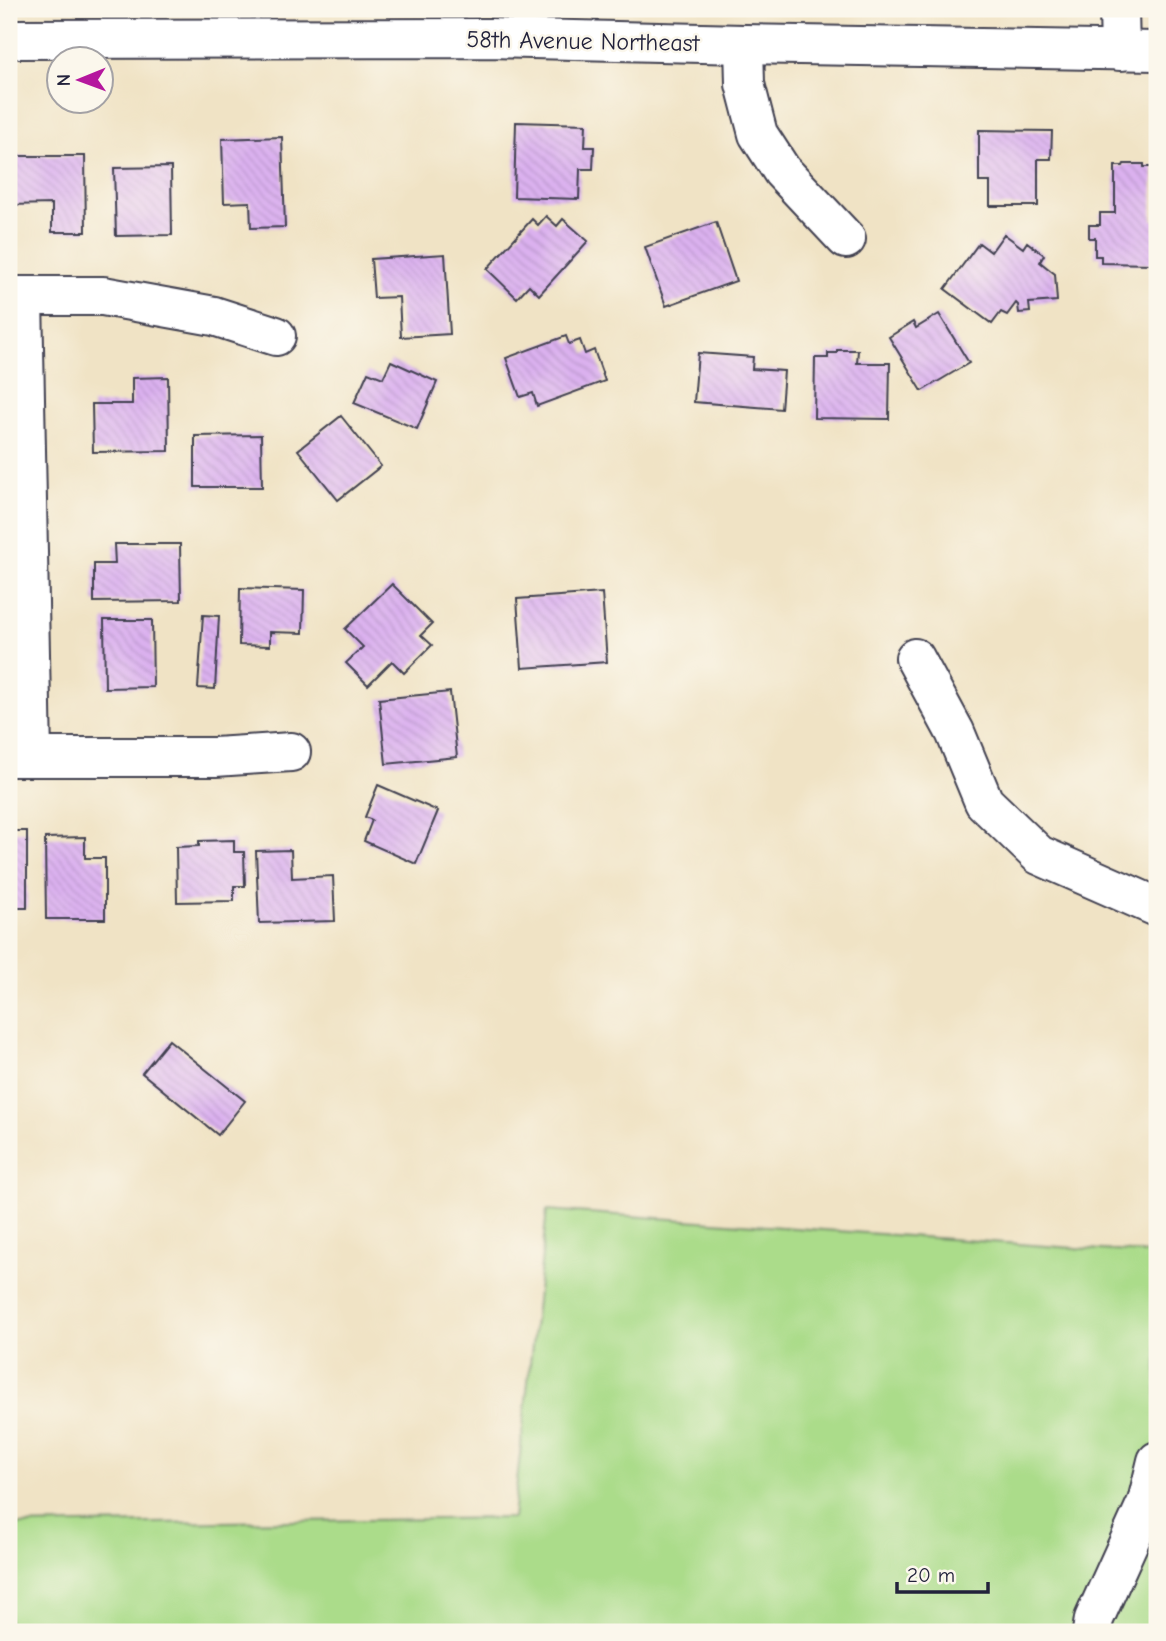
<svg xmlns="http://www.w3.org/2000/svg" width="1166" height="1641" viewBox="0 0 1166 1641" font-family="'Comic Neue',sans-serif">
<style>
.grass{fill:#abdc8a;stroke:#667f62;stroke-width:2}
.building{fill:url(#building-back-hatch)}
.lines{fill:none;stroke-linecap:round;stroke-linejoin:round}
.minor-casing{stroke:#413f50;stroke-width:42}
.minor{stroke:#fff;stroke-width:38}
.labels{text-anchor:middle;stroke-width:5;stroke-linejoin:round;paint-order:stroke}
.street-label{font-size:24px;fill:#22223b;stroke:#fbf7ec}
</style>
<defs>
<pattern id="building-back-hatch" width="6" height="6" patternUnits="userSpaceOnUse" patternTransform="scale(1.75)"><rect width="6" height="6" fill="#dbb1ef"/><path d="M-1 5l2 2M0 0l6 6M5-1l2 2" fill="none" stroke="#bc98ce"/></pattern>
</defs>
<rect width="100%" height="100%" fill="#fbf7ec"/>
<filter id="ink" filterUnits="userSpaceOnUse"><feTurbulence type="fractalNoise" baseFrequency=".0143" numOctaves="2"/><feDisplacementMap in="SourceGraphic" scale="14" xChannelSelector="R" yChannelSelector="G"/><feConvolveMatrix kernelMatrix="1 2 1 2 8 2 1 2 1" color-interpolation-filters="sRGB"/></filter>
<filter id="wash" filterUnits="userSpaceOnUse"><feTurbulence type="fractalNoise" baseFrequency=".00686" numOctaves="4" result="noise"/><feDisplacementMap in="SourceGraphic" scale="28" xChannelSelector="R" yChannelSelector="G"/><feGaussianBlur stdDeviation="1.57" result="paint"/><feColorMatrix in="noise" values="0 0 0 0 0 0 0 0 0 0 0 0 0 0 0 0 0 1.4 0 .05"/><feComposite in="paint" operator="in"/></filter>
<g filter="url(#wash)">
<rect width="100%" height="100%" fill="#f0e3c5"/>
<polygon class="grass" points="547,1210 1157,1254 1157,1632 9,1632 9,1525 513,1518"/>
<g id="blocks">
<g class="building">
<polygon points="516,122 586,124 585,147 594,147 593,169 580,169 579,199 514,197"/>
<polygon points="979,130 1052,131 1051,159 1038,159 1038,206 990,206 990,182 979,182"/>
<polygon points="282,137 285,227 251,228 250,202 224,203 222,139"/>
<polygon points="9,156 85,156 86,232 52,232 52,204 9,205"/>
<polygon points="1124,164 1144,164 1144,167 1153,167 1152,220 1155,220 1153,264 1101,263 1101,256 1095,256 1095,238 1089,238 1089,225 1100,225 1100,213 1115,213 1115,166 1123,166"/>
<polygon points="171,167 172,235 116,236 114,168"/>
<polygon points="546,216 557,226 563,219 588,241 539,295 529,285 517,298 487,269 532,219 538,225"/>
<polygon points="716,222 736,281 666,306 645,247"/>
<polygon points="1004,234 1023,248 1027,242 1044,255 1040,262 1055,274 1057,301 1029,303 1030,312 1019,313 1018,305 1016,303 1007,315 1001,312 992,324 945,289 979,243 991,252"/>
<polygon points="445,254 450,334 401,337 399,297 374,298 371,259"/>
<polygon points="939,314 969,363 922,391 889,337 913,322 916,328"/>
<polygon points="566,336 569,344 580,340 585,354 594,350 605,381 537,406 533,393 520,397 506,358"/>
<polygon points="837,350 858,350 857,363 890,363 889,419 814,418 815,358 828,358 828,353 837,353"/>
<polygon points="698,353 753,357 752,369 784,371 781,409 694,402"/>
<polygon points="391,361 437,382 417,429 354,403 368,372 383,378"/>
<polygon points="168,377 169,451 93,452 92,404 132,404 132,378"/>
<polygon points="341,416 381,466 338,500 298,450"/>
<polygon points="261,435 262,487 195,487 195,436"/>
<polygon points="114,544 180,544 181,601 94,602 94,564 115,564"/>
<polygon points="392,584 432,624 421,635 432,645 404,673 392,661 368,685 346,663 363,647 345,629"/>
<polygon points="240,588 304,590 303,633 270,632 270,646 239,645"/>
<polygon points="602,593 607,662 522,668 517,599"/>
<polygon points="203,615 219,616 215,689 198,688"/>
<polygon points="104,620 152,620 153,687 105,688"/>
<polygon points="450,692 457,757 386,764 379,699"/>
<polygon points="378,785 438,811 416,864 364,841 372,820 365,817"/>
<rect x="9" y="831" width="18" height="77"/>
<polygon points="85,837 85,858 105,858 105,919 46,919 45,838"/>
<polygon points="234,840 234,852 244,852 245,886 234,886 234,901 177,902 176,847 199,846 199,841"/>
<polygon points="291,850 292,878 333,876 335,921 259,923 256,851"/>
<polygon points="169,1040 245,1101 218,1135 142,1073"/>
</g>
</g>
</g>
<g filter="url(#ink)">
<use href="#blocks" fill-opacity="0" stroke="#413f50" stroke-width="2"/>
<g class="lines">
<defs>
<g id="minor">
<polyline points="1119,9 1120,51"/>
<polyline points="9,39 490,38 744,44 1157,51"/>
<polyline points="744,44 745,84 758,134 782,171 846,239"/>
<polyline points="9,296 103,296 214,316 276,336"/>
<polyline points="23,297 32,756"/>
<polyline points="915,658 955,732 984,802 1039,855 1157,907"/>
<polyline points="9,757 215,757 291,752"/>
<polyline points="1092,1632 1094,1619 1147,1502 1157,1461"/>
</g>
</defs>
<use href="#minor" class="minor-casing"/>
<use href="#minor" class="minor"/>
</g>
</g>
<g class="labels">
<g class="street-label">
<text transform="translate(583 41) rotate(1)" y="8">58th Avenue Northeast</text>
</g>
</g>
<rect width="1166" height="1641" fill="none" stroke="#fbf7ec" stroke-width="35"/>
<g transform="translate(80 80) rotate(269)"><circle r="33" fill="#fbf7ec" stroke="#a4a2a5" stroke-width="2"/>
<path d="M0-5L12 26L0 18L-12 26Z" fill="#b5179e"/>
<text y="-10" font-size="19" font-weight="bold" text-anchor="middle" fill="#22223b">N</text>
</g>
<path d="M897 1582v10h91v-10" fill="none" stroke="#22223b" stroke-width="3.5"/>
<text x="907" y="1582" font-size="21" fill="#22223b" stroke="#fbf7ec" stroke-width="5" paint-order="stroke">20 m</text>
</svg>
